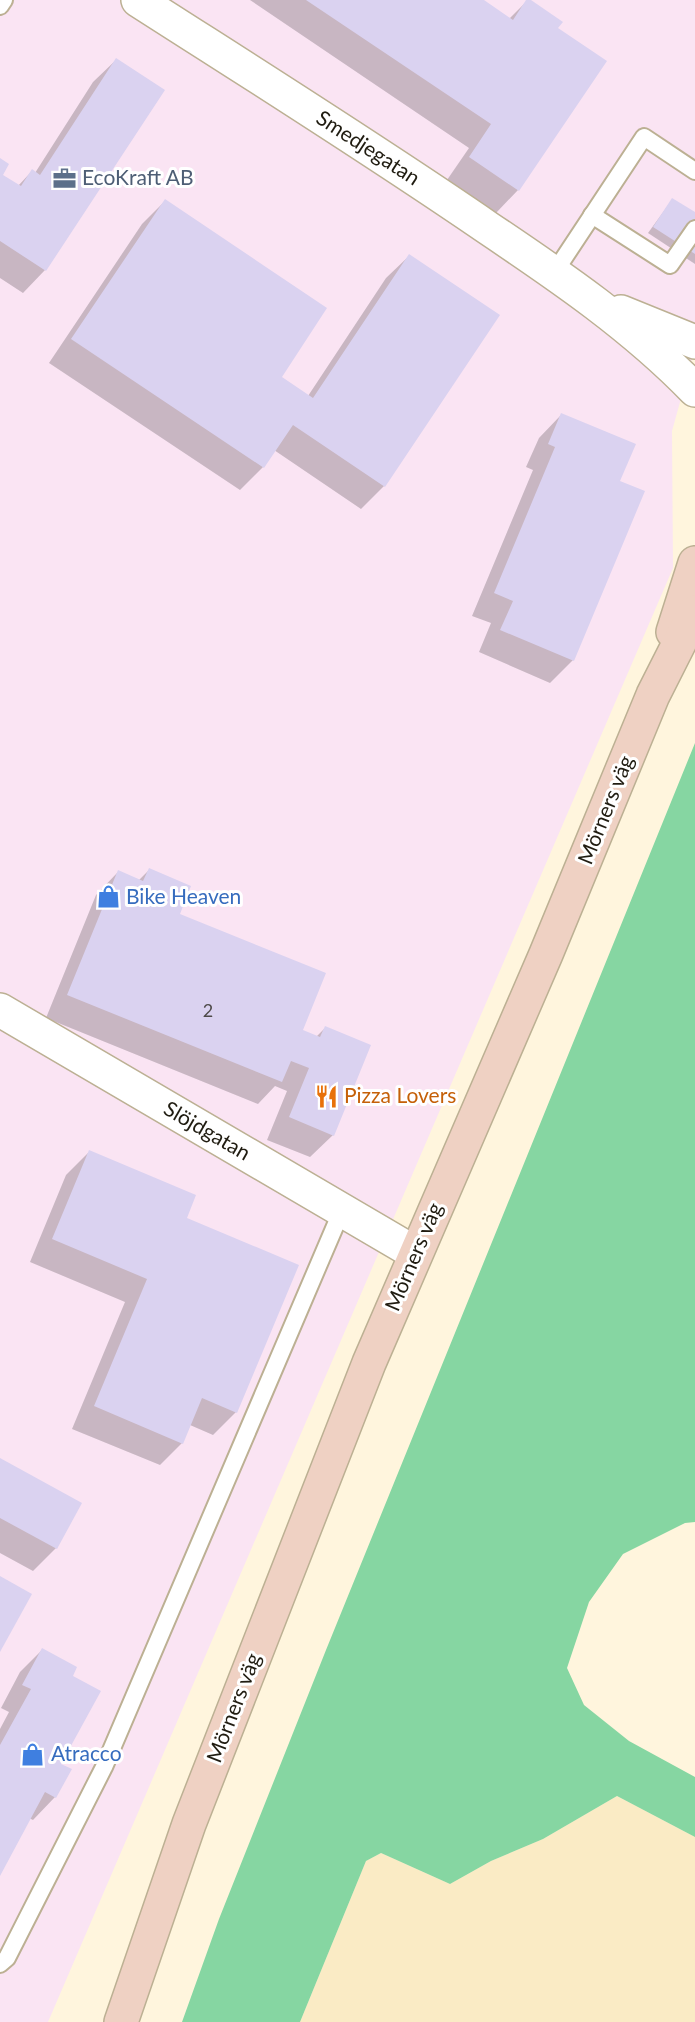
<svg xmlns="http://www.w3.org/2000/svg" width="695" height="2022" viewBox="0 0 695 2022" font-family="Lato,sans-serif">
<style>
.built{fill:#faebc5}
.industrial{fill:#fae4f3}
.forest{fill:#86d6a2}
.shadow{fill:#0003}
.building{fill:#dad2f0}
.lines{fill:none;stroke-linecap:round;stroke-linejoin:round}
.service-casing{stroke:#bcb093;stroke-width:20}
.minor-casing{stroke:#bcb093;stroke-width:36}
.secondary-casing{stroke:#bcb093;stroke-width:36}
.service{stroke:#fff;stroke-width:16}
.minor{stroke:#fff;stroke-width:33}
.secondary{stroke:#efd1c3;stroke-width:33}
.labels{text-anchor:middle;stroke-width:6;stroke-linejoin:round;paint-order:stroke}
.number-label{font-size:18px;fill:#4e4a49}
.street-label{font-size:21px;fill:#201c11;stroke:#fff}
.service-label{font-size:21px;fill:#4e5e75;stroke:#fff;text-anchor:start}
.shop-label{font-size:21px;fill:#366cbe;stroke:#fff;text-anchor:start}
.food-label{font-size:21px;fill:#c56008;stroke:#fff;text-anchor:start}
</style>
<rect width="100%" height="100%" fill="#fff5dd"/>
<polygon class="built" points="617,1796 695,1837 695,2022 300,2022 366,1861 381,1853 450,1884 491,1861 543,1839"/>
<polygon class="industrial" points="0,0 695,0 695,348 672,431 673,568 48,2022 0,2022"/>
<polygon class="forest" points="695,743 695,1522 685,1523 623,1554 589,1602 567,1668 584,1705 629,1741 695,1777 695,1837 617,1796 543,1839 491,1861 450,1884 381,1853 366,1861 300,2022 182,2022 219,1919 326,1650"/>
<g class="shadow">
<polygon points="250,0 481,0 509,19 528,0 518,190 496,213 447,180 469,148"/>
<polygon points="116,60 45,270 23,293 0,278 0,160 1,175 18,186 32,171 35,173 93,82"/>
<polygon points="672,200 695,214 695,264 648,233"/>
<polygon points="165,201 279,377 308,396 386,278 409,256 384,486 361,509 274,450 263,467 240,490 49,363 142,224"/>
<polygon points="561,415 618,482 573,660 550,683 479,652 491,623 472,616 533,470 526,467 539,438"/>
<polygon points="149,870 178,914 301,1031 316,1037 325,1028 333,1135 310,1157 267,1140 287,1091 275,1086 258,1104 46,1018 96,895 118,872 139,880"/>
<polygon points="89,1152 185,1219 236,1412 213,1435 190,1425 182,1443 160,1465 72,1429 125,1302 30,1262 66,1175"/>
<polygon points="0,1460 56,1548 33,1571 0,1553"/>
<polygon points="42,1650 71,1676 55,1797 33,1820 29,1818 0,1873 0,1729 9,1712 1,1708 20,1672"/>
</g>
<g class="building">
<polygon points="306,0 484,0 513,20 526,0 531,0 563,22 558,28 607,61 519,191 469,157 491,124"/>
<polygon points="116,58 165,90 46,271 0,241 0,158 9,164 3,175 21,186 32,169 40,175"/>
<polygon points="672,198 695,212 695,254 653,227"/>
<polygon points="165,199 327,308 282,377 313,398 409,254 500,315 385,487 293,425 264,468 71,339"/>
<polygon points="561,413 636,444 620,481 645,491 574,661 500,630 513,601 494,593 555,447 548,444"/>
<polygon points="149,868 191,886 180,914 326,973 303,1030 320,1037 325,1026 371,1045 334,1136 289,1117 309,1068 291,1061 282,1082 67,995 118,870 143,881"/>
<polygon points="89,1150 196,1195 187,1218 299,1265 237,1413 202,1398 183,1444 94,1406 147,1279 52,1239"/>
<polygon points="0,1458 82,1503 57,1549 0,1518"/>
<polygon points="0,1576 32,1594 0,1652"/>
<polygon points="42,1648 77,1667 73,1676 101,1691 61,1764 72,1769 56,1798 45,1792 0,1876 0,1745 31,1689 22,1685"/>
</g>
<g class="lines">
<defs>
<g id="service">
<polyline points="0,6 4,0"/>
<polyline points="592,215 670,265 695,229"/>
<polyline points="554,273 644,137 695,171"/>
<polyline points="0,1964 7,1958 104,1767 342,1210"/>
</g>
<g id="minor">
<path d="M138 0C255 75 373 149 488 228 561 277 634 327 695 390"/>
<polyline points="621,312 695,342"/>
<polyline points="0,1010 415,1253"/>
</g>
<g id="secondary">
<polyline points="673,632 695,563"/>
<polyline points="121,2022 189,1824 369,1363 546,954 653,695 695,612"/>
</g>
</defs>
<use href="#service" class="service-casing"/>
<use href="#minor" class="minor-casing"/>
<use href="#secondary" class="secondary-casing"/>
<use href="#service" class="service"/>
<use href="#minor" class="minor"/>
<use href="#secondary" class="secondary"/>
</g>
<defs>
<symbol id="office-bare" viewBox="-9 -9 18 18"><path d="M-6-3h4V-5.5h4V-3h4V5H-6ZM-1-4.5V-3h2v-1.5ZM-6 0V1H6V0Z" fill="#5c6f8a" stroke="#fff" stroke-width="2.5" paint-order="stroke"/></symbol>
<symbol id="shop-bare" viewBox="-9 -9 18 18"><path d="M-5-2.5h2.3a2.7 3.5 0 0 1 5.4 0H5L5.5 6h-11ZM-1.5-2.5h3a1.5 2.3 0 0 0-3 0Z" fill="#3f7fe0" stroke="#fff" stroke-width="2.5" paint-order="stroke"/></symbol>
<symbol id="restaurant-bare" viewBox="-9 -9 18 18"><path d="M-5-6h1v4h1v-4h1v4h1v-4h1v5L-1.5 .5V6h-2V.5L-5-1ZM5-6V6H3V1.5H1.5Q1.5-4 5-6Z" fill="#e8710a" stroke="#fff" stroke-width="2.5" paint-order="stroke"/></symbol>
</defs>
<g fill-rule="evenodd">
<use href="#office-bare" x="48" y="162" width="33" height="33"/>
<use href="#shop-bare" x="92" y="880" width="33" height="33"/>
<use href="#restaurant-bare" x="310" y="1080" width="33" height="33"/>
<use href="#shop-bare" x="16" y="1738" width="33" height="33"/>
</g>
<g class="labels">
<g class="number-label">
<text x="208" y="1017">2</text>
</g>
<g class="street-label">
<text transform="translate(368 148) rotate(33)" y="7">Smedjegatan</text>
<text transform="translate(606 810) rotate(-68)" y="7">Mörners väg</text>
<text transform="translate(207 1131) rotate(30)" y="7">Slöjdgatan</text>
<text transform="translate(414 1257) rotate(-67)" y="7">Mörners väg</text>
<text transform="translate(234 1708) rotate(-69)" y="7">Mörners väg</text>
</g>
<g class="service-label">
<text x="82" y="185">EcoKraft AB</text>
</g>
<g class="shop-label">
<text x="126" y="904">Bike Heaven</text>
<text x="51" y="1761">Atracco</text>
</g>
<g class="food-label">
<text x="344" y="1103">Pizza Lovers</text>
</g>
</g>
</svg>
